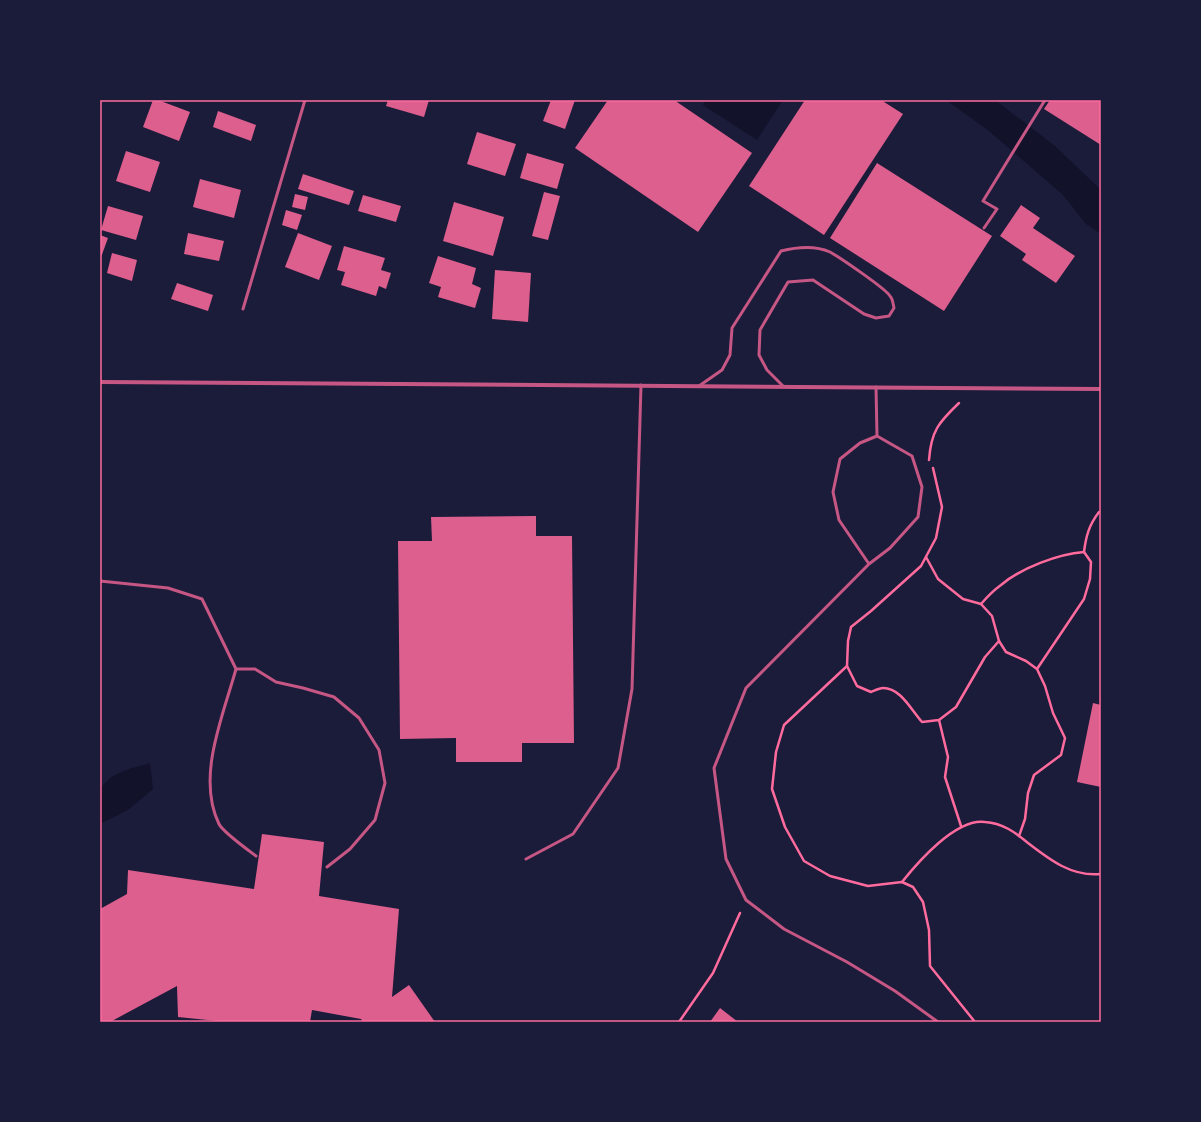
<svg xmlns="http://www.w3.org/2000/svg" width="1201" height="1122" viewBox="0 0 1201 1122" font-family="'DM Sans',sans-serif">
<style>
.water{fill:#12122b}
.building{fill:#dd5f8e}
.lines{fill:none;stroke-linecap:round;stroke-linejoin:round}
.path{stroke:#ff6b9d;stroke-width:2.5}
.service{stroke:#c65784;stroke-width:3}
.minor{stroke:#c65784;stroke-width:4}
.neatline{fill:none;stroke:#ff6b9d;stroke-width:1.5}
</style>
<rect width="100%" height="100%" fill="#1b1b3a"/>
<g class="water">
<polygon points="706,100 783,100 757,140 703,105"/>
<polygon points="946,100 995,100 1055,146 1101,190 1101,234 1086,224 1063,195 989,131"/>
<path d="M150 763 153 789 128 810 100 824C100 814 98 801 100 792 105 773 134 768 150 763Z"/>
</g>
<g class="building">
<polygon points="153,100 158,100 190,112 179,141 143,127"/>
<polygon points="388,100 429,100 424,117 386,106"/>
<polygon points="551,100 575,100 565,129 543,121"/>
<polygon points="608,100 674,100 752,153 698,232 575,148"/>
<polygon points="805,100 881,100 903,114 824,235 749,186"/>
<polygon points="1050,100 1101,100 1101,145 1044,109"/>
<polygon points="218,111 256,125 251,141 213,127"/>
<polygon points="477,132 516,144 505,176 467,164"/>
<polygon points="126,151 160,162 150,192 116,181"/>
<polygon points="527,153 564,164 557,189 520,178"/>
<polygon points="877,163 992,236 944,311 830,238"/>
<polygon points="303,174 354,191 349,205 298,189"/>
<polygon points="200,179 241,190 234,218 193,207"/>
<polygon points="544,192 560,196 548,240 532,236"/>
<polygon points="295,194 308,197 305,210 292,207"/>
<polygon points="363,195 401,206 396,222 358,211"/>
<polygon points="454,202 504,217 493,256 443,241"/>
<polygon points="1021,205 1040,218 1033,228 1075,256 1056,283 1022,260 1026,254 1000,236"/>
<polygon points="108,206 143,216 136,240 101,230"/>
<polygon points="286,210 302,215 297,230 282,225"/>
<polygon points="188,233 224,241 219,261 184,254"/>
<polygon points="298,233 332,246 319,280 285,267"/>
<polygon points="100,235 108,238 100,260"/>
<polygon points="344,246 385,258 381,270 391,273 386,289 379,286 376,296 341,285 345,272 337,270"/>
<polygon points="112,253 137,260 132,281 107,273"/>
<polygon points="438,256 476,268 472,284 481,288 475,308 438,297 441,287 429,283"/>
<polygon points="495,270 531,273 528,322 492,319"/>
<polygon points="177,283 213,295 208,311 171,299"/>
<polygon points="536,516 536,536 572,536 574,743 522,743 522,762 456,762 456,738 400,739 398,541 432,541 431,517"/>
<polygon points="1093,703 1101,705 1101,787 1077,782"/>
<polygon points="262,834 324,842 319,896 399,909 392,997 409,985 435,1022 363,1022 361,1019 312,1010 310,1022 227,1022 178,1017 177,986 110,1022 100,1022 100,909 127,894 128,870 254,889"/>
<polygon points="720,1008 738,1022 710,1022"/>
</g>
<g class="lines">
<g class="path">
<path d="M929 460C931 431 939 422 959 403"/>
<polyline points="933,468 942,507 936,538 921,566 871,611 851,627 848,641 847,666 784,725 776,752 772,789 785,827 804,861 830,876 868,886 902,882 913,887 923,902 929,930 930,966 975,1022"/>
<polyline points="926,557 938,579 963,599 981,604 992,616 999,641 1006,652 1026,661 1037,669 1045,686 1053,713 1065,738 1061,755 1034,775 1028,793 1025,819 1019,836"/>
<path d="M981 604C987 597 994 590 1001 585 1021 568 1058 554 1084 552"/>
<path d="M847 666 857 686 871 692C874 691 879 688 883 688 901 688 911 710 922 722L939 720 956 707 985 657 999 641"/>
<path d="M1037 669 1084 599 1090 579 1091 562 1084 552C1086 536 1089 525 1099 512"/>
<polyline points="939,720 948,757 945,777 961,826"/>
<path d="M902 882C918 862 956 818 985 822 1002 823 1015 832 1028 843 1050 860 1072 877 1101 874"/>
<polyline points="679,1022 713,973 740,913"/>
</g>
<g class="service">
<polyline points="984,228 997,209 983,201 1045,100"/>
<polyline points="243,309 305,100"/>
<path d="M699 386 722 370 730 355 732 328 781 251C797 247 814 245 830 252 839 257 885 288 890 296 893 299 893 304 894 308L889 316 876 318 864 314 813 280 788 282 760 330 759 355 767 370 783 386"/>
<polyline points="876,387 877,436"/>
<polyline points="869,564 839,520 833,492 840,459 860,443 877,436 912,456 922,487 918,517 890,548 869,564 746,688 714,768 726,859 746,900 784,929 847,962 895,991 938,1022"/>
<polyline points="100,581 168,588 202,599 236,669"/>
<path d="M256 856C248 850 223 832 219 824 196 777 223 716 236 669H255L276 682 303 688 334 697 359 718 379 750 385 783 375 820 350 849 327 867"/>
<polyline points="526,859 573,834 618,768 632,689 641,385"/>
</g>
<polyline class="minor" points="100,382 1101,389"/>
</g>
<rect width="1201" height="1122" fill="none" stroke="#1b1b3a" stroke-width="202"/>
<rect x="101" y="101" width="999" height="920" class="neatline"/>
</svg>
